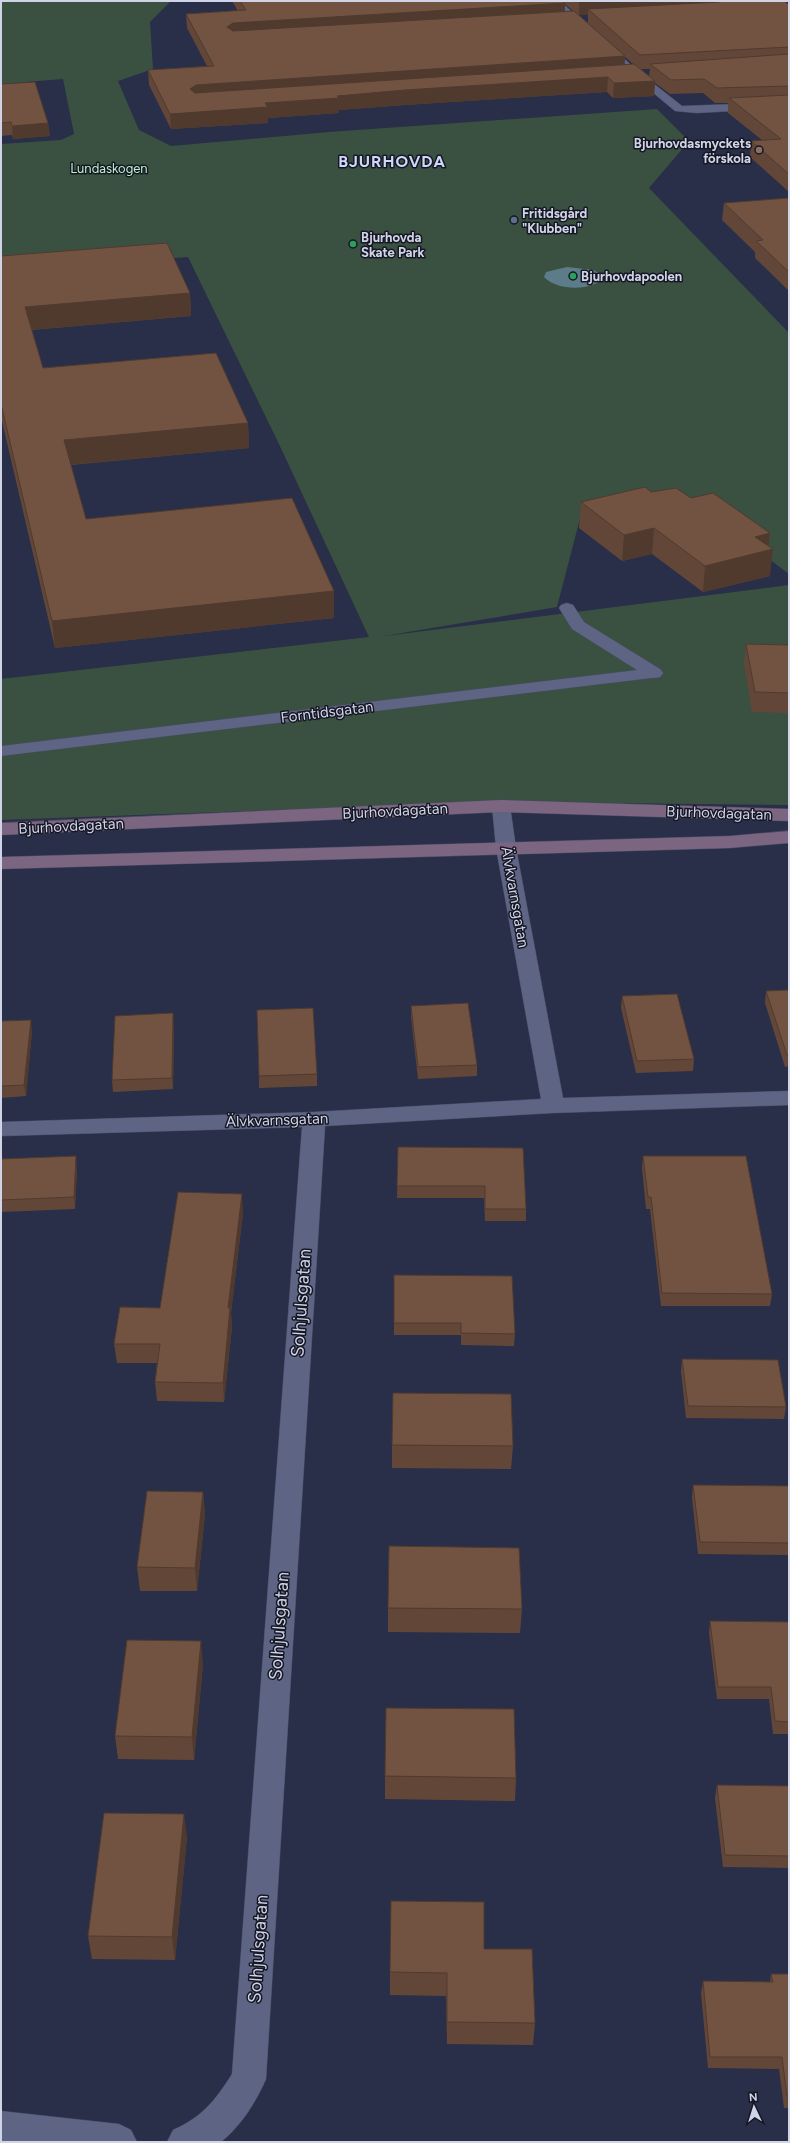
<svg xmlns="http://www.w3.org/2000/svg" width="790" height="2143" viewBox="0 0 790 2143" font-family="Figtree,sans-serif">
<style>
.green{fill:#3a5141}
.water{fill:#5d7c8a}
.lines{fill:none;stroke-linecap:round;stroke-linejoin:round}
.lane-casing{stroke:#474a62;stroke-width:1}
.street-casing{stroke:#474a62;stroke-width:1}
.secondary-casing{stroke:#474a62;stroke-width:1}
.lane{fill:#5e6483;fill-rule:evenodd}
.street{fill:#5e6483;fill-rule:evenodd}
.secondary{fill:#7c6581;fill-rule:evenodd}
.wall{fill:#624739;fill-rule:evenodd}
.shaded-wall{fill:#503a2e}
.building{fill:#725342;stroke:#503a2e}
.education-dot{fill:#8d6e63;stroke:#151724;stroke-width:1.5}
.service-dot{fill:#5c6f8a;stroke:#151724;stroke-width:1.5}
.leisure-dot{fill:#2e9e5b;stroke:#151724;stroke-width:1.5}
.labels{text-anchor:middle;stroke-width:3;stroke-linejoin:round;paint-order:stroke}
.far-poi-label{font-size:13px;font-weight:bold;fill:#d1d4e6;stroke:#151724;text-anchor:start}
.far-park-label{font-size:13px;fill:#bef1cc;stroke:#151724}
.street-label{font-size:15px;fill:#d1d4e6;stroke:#151724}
.far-district-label{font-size:16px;font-weight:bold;letter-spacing:1px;fill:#cfd7fa;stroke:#151724}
.near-street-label{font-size:18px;fill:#d1d4e6;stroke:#151724}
</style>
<rect width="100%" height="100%" fill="#292e49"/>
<polygon class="green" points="1,1 171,1 150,22 153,69 118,81 139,130 171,146 329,132 657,109 689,141 649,188 789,333 789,574 686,497 583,507 557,607 384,636 789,585 789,805 500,802 1,820 1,679 369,637 278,442 188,257 1,272 1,144 61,140 74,134 63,79 1,84"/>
<path class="water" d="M567 267 593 270 601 274 603 279C589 291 557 291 544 277L546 272Z"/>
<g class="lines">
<defs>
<polygon id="lane" points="567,603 573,605 584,622 660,669 663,673 660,677 654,678 648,677 572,629 559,608 561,605"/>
<g id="street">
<polygon points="551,1 560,1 639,72 682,106 789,102 789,108 697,113 675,111 633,76"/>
<polygon points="654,668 660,669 663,673 660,677 1,756 1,746"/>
<path d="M501 800 508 802 510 806 516 848 563 1098 789 1091V1105L553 1113 325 1126 266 2079C256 2102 241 2126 221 2142H167L173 2130C202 2117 215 2101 232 2074L302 1127 1 1136V1122L314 1112 541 1099 496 848 492 806 494 802Z"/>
<polygon points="1,2111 119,2124 131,2130 137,2142 1,2142"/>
</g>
<g id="secondary">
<polygon points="501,800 789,809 789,821 501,812 1,835 1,823"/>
<polygon points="789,831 789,843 730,848 1,869 1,857 730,836"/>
</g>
</defs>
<use href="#lane" class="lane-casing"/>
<use href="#street" class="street-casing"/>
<use href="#secondary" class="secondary-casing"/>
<use href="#lane" class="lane"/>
<use href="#street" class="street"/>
<use href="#secondary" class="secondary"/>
</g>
<g class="wall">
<path d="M232 1H784L789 5V192L750 157 751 141 762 140 728 113V103H715L703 93 670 94 655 83 654 96 613 98 607 92 405 105 339 110V113L268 118V123L171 129 149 85 148 70 207 66 187 28 186 14 238 11ZM565 4 573 11H565ZM579 15H588V23ZM625 57 633 64 625 65ZM641 69H650L649 76Z"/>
<polygon points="1,84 48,123 50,136 13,139 12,135 1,136"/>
<polygon points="789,198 789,291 755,258 755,252 722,220 724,203"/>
<polygon points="1,256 190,293 191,316 32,330 43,368 248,423 249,448 71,465 86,519 334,591 334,618 55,648 1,417"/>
<polygon points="651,492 691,498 770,533 768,546 770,576 703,592 652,554 622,561 579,528 581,502"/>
<polygon points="746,644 789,645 789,713 752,712 744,664"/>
<polygon points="789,990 789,1066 785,1067 765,1003 766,991"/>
<polygon points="622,996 694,1059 693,1071 636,1073 621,1008"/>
<polygon points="411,1006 477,1065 477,1076 418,1079 411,1017"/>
<polygon points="1,1021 32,1031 26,1096 1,1098"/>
<polygon points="174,1025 173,1089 113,1092 112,1080"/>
<polygon points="317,1074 317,1086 259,1088 259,1076"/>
<polygon points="398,1147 523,1148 526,1209 526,1221 485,1221 484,1198 397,1198"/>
<polygon points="643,1156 772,1294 770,1306 661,1306 650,1209 646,1209 642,1168"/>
<polygon points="1,1159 77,1168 75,1209 1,1212"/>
<polygon points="243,1213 231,1313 232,1327 224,1402 157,1401 155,1382 157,1363 117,1363 114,1344 160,1308"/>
<polygon points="394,1275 515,1334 514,1346 461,1345 461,1335 394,1335"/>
<polygon points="682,1359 786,1407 784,1419 686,1418 681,1371"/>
<polygon points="392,1445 513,1446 511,1469 392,1468"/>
<polygon points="693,1485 789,1486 789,1555 698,1554 692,1498"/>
<polygon points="203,1492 205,1515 197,1591 140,1591 137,1567"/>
<polygon points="388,1608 522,1609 520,1633 388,1632"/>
<polygon points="710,1621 789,1622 789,1734 773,1734 769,1699 717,1699 709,1633"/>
<polygon points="203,1664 194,1760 118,1759 115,1736"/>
<polygon points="385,1776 516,1778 515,1801 385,1799"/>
<polygon points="717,1785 789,1786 789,1868 723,1867 715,1798"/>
<polygon points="187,1837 175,1960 92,1959 88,1936"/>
<polygon points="484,1949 535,2023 533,2045 447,2044 446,1996 390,1995 390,1972"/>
<polygon points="771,1974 789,1974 789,2108 784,2108 779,2069 708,2068 701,1993 703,1981 770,1982"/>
</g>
<g class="shaded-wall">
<polygon points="593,1 721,1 721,8 588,9 588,15 579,15 579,2"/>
<polygon points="565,3 565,17 233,37 227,27 233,23"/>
<polygon points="625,56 624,71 197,100 190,89 196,85"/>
<polygon points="608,77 607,92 405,105 339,110 339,113 268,118 268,123 171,129 170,114 265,103 337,96 405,90"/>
<polygon points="655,81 654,96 613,98 614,83"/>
<polygon points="48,123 50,136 13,139 12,126"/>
<polygon points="190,293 191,316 28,330 25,307"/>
<polygon points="248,423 249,448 66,465 64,440"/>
<polygon points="654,528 652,554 622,561 624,535"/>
<polygon points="770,533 768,551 773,549 770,576 703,592 705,566 755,537"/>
<polygon points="334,591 334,618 55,648 52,621"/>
<polygon points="173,1013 174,1025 173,1089 172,1078"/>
<polygon points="31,1020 32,1031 26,1096 24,1085"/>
<polygon points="76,1156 77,1168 75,1209 74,1197"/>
<polygon points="242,1194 243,1213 231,1313 232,1327 224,1402 223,1383 228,1308"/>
<polygon points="203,1492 205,1515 197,1591 195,1568"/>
<polygon points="201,1641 203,1664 194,1760 192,1737"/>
<polygon points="184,1814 187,1837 175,1960 172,1937"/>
</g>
<g class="building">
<polygon points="240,1 563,1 565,3 233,23 227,27 233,31 574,11 625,56 196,85 190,89 195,93 634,64 655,81 614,83 608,77 405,90 337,96 339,98 265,103 268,107 170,114 148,70 214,66 186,14 246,10"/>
<polygon points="578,1 593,1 579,2"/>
<polygon points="721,1 784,1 789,5 789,47 640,55 588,9 719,2"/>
<polygon points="789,54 789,86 717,88 704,79 671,80 650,64"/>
<polygon points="35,82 48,123 12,126 11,122 1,123 1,84"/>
<polygon points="789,95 789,174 751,141 781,139 729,98"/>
<polygon points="789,198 789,272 756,241 763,240 724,203"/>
<polygon points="167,243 190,293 25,307 43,368 216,353 248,423 64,440 86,519 292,498 334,591 52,621 1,404 1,256"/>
<polygon points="645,487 651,492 676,488 691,498 713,493 770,533 755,537 773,549 705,566 654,528 624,535 581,502"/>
<polygon points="746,644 789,645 789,693 755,692"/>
<polygon points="789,990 789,1055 787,1055 766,991"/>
<polygon points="677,994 694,1059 637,1061 622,996"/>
<polygon points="468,1003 477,1065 418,1067 411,1006"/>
<polygon points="313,1008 317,1074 259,1076 257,1010"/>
<polygon points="173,1013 172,1078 112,1080 115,1016"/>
<polygon points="31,1020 24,1085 1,1086 1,1021"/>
<polygon points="398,1147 523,1148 526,1209 485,1209 485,1186 397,1186"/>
<polygon points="76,1156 74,1197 1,1200 1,1159"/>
<polygon points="643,1156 746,1156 772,1294 662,1293 651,1197 648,1197"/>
<polygon points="178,1192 242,1194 228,1308 230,1308 223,1383 155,1382 160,1344 114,1344 120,1307 160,1308"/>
<polygon points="394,1275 512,1276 515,1334 461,1333 461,1323 394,1323"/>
<polygon points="682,1359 778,1360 786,1407 688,1406"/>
<polygon points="393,1393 511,1394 513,1446 392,1445"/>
<polygon points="693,1485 789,1486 789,1543 700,1542"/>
<polygon points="147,1491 203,1492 195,1568 137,1567"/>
<polygon points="389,1546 519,1548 522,1609 388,1608"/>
<polygon points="710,1621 789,1622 789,1722 775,1721 771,1687 718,1687"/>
<polygon points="127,1640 201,1641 192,1737 115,1736"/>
<polygon points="386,1708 514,1709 516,1778 385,1776"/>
<polygon points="717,1785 789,1786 789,1856 725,1855"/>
<polygon points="104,1813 184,1814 172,1937 88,1936"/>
<polygon points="391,1901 484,1902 484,1949 532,1949 535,2023 447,2022 447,1973 390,1972"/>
<polygon points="771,1974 789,1974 789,2096 787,2096 782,2057 710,2057 703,1981 773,1982"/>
</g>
<circle class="education-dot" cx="759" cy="150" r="4"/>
<circle class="service-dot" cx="514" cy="220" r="4"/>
<g class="leisure-dot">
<circle cx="353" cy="244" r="4"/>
<circle cx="573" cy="276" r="4"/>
</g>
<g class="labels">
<g class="far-poi-label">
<text x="751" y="148" text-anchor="end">Bjurhovdasmyckets<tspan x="751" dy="15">förskola</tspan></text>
<text x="522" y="218">Fritidsgård<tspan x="522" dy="15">"Klubben"</tspan></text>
<text x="361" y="242">Bjurhovda<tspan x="361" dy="15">Skate Park</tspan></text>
<text x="581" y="281">Bjurhovdapoolen</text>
</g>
<g class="far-park-label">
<text x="109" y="173">Lundaskogen</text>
</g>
<g class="street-label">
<text transform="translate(327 712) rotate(-7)" y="5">Forntidsgatan</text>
<text transform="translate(395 811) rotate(-3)" y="5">Bjurhovdagatan</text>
<text transform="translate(719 813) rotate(2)" y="5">Bjurhovdagatan</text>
<text transform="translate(71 826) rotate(-3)" y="5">Bjurhovdagatan</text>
<text transform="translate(515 897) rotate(80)" y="5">Älvkvarnsgatan</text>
<text transform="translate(277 1120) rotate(-2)" y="5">Älvkvarnsgatan</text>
</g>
<g class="far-district-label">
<text x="392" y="167">BJURHOVDA</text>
</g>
<g class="near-street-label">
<text transform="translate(301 1303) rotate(-86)" y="6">Solhjulsgatan</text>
<text transform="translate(279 1626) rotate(-86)" y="6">Solhjulsgatan</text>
<text transform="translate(258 1949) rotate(-86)" y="6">Solhjulsgatan</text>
</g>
</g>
<rect width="790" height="2143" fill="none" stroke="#d1d4e6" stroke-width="4"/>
<g transform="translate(754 2107) rotate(356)" stroke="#151724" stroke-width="3" paint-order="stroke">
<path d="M0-3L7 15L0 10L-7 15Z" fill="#d1d4e6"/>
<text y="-6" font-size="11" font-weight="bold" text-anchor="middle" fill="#d1d4e6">N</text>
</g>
</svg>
